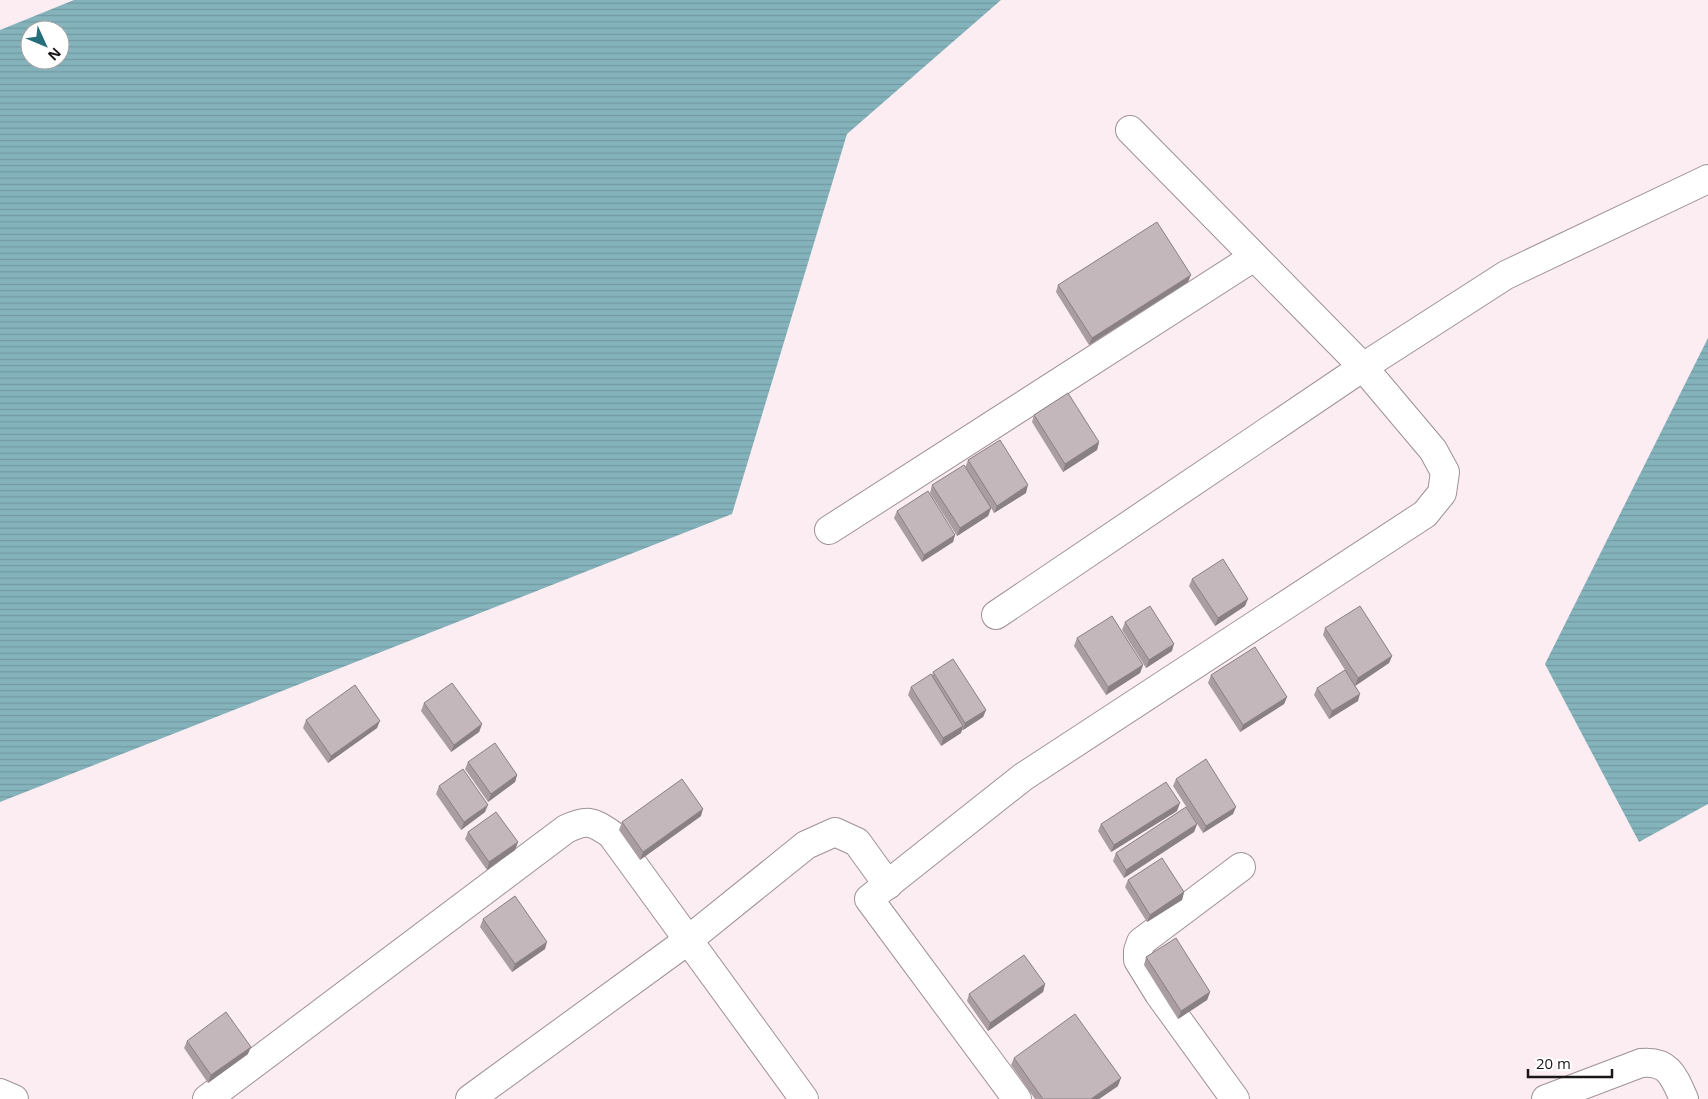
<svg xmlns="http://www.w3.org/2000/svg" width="1708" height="1099" viewBox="0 0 1708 1099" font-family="'Open Sans',sans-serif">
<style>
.water{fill:url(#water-rules);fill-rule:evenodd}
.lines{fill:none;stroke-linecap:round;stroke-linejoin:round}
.minor-casing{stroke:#9e9196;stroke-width:30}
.minor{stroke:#fff;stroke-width:28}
.wall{fill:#a99da2}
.shaded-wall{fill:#898084}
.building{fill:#c4b7bc;stroke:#898084}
</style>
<defs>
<pattern id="water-rules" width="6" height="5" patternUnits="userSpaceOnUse" patternTransform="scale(1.25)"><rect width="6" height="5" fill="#85b3bc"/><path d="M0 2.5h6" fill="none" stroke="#7299a1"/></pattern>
</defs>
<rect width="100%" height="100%" fill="#fbedf2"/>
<g class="water">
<path d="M74 0H1001L847 134 732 514 0 802V30ZM30 30H60V60H30Z"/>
<polygon points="1708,338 1708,804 1639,842 1545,664"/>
</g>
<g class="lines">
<defs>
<g id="minor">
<polyline points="829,530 1254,257"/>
<polyline points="996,615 1363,367 1506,275 1708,179"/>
<polyline points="0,1093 14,1099"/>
<path d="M207 1099 566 829C587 819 592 821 611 834L804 1099"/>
<polyline points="470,1099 687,941 806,845 835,832 857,842 888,885"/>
<polyline points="1017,1099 869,899 1023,777 1425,514 1442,493 1445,472 1433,450 1363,367 1130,130"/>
<polyline points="1235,1099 1159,994 1138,960 1138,951 1141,942 1241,867"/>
<path d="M1546 1099 1641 1063C1669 1060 1674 1077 1684 1099"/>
</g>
</defs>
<use href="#minor" class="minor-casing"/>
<use href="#minor" class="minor"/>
</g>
<g class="wall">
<polygon points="1188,282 1089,345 1056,292 1058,285"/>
<polygon points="1034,415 1099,442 1097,450 1063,472 1032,422"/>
<polygon points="968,460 1026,493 994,513 990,506 991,508 988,516 957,536 930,493 932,485 965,468"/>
<polygon points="897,511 955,535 953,542 922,562 894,518"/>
<polygon points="1192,579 1245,606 1215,626 1189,586"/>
<polygon points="1125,622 1172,651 1146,668 1122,630"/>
<polygon points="1325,628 1392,656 1389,663 1355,686 1358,701 1329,719 1314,695 1317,688 1345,670 1323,635"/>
<polygon points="1077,638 1143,665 1140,673 1106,695 1074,646"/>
<polygon points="933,672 986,710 983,717 963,730 962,730 961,733 941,746 908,695 911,687 932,676"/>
<polygon points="1211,675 1287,697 1284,704 1240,732 1208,683"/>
<polygon points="424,703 482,724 479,732 451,752 421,711"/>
<polygon points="306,720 377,728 328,763 303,728"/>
<polygon points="468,762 517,775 515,782 488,802 465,769"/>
<polygon points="1176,779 1233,814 1203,833 1173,786"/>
<polygon points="439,786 485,812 461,830 436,794"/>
<polygon points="1177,811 1111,852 1098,831 1101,824"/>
<polygon points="701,816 640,860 619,830 622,822"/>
<polygon points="1197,824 1194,832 1124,878 1113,861 1116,853"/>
<polygon points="468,832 518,842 515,850 487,870 465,839"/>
<polygon points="1128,880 1184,892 1182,900 1147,922 1125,887"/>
<polygon points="483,919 545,949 512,972 480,927"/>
<polygon points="1146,957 1210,992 1207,1000 1178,1019 1144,965"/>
<polygon points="1045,984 1043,992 988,1031 967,1001 969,994"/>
<polygon points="187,1041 248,1054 208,1083 184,1048"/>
<polygon points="1014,1058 1118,1086 1099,1099 1035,1099 1011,1065"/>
</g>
<g class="shaded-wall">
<polygon points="1191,275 1188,282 1089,345 1092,338"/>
<polygon points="1099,442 1097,450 1063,472 1065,464"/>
<polygon points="1028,485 1026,493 994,513 997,506"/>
<polygon points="991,508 988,516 957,536 960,528"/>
<polygon points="955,535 953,542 922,562 924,555"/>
<polygon points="1248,599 1245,606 1215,626 1218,618"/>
<polygon points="1174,644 1172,651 1146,668 1149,660"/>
<polygon points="1392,656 1389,663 1355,686 1358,678"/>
<polygon points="1143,665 1140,673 1106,695 1108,687"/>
<polygon points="1360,694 1358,701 1329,719 1332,711"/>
<polygon points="1287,697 1284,704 1240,732 1243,725"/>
<polygon points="986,710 983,717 963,730 965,723"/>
<polygon points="380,721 377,728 328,763 331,756"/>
<polygon points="482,724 479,732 451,752 454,745"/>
<polygon points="963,726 961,733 941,746 943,738"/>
<polygon points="517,775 515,782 488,802 491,794"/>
<polygon points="1180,803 1177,811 1111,852 1114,845"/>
<polygon points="488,805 485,812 461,830 464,822"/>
<polygon points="1236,807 1233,814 1203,833 1206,826"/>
<polygon points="703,809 701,816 640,860 643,852"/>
<polygon points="1197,824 1194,832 1124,878 1126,870"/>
<polygon points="518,842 515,850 487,870 489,862"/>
<polygon points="1184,892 1182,900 1147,922 1150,915"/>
<polygon points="547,942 545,949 512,972 515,964"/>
<polygon points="1045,984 1043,992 988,1031 990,1023"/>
<polygon points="1210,992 1207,1000 1178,1019 1181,1011"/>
<polygon points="251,1047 248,1054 208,1083 211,1075"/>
<polygon points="1121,1078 1118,1086 1099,1099 1091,1099"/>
</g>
<g class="building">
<polygon points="1157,222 1191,275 1092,338 1058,285"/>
<polygon points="1068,393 1099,442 1065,464 1034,415"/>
<polygon points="1000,440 1028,485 997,506 968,460"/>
<polygon points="964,465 991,508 960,528 932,485"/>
<polygon points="928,491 955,535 924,555 897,511"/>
<polygon points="1223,559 1248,599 1218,618 1192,579"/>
<polygon points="1150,606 1174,644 1149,660 1125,622"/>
<polygon points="1360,606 1392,656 1358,678 1325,628"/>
<polygon points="1112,616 1143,665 1108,687 1077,638"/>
<polygon points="1255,647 1287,697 1243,725 1211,675"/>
<polygon points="953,659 986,710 965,723 933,672"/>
<polygon points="1345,670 1360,694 1332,711 1317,688"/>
<polygon points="931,674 963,726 943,738 911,687"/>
<polygon points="452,683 482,724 454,745 424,703"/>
<polygon points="355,685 380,721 331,756 306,720"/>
<polygon points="495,743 517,775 491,794 468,762"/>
<polygon points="1206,759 1236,807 1206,826 1176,779"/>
<polygon points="463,769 488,805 464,822 439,786"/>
<polygon points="682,779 703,809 643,852 622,822"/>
<polygon points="1166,782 1180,803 1114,845 1101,824"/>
<polygon points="1186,807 1197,824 1126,870 1116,853"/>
<polygon points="496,812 518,842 489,862 468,832"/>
<polygon points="1162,858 1184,892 1150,915 1128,880"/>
<polygon points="515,896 547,942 515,964 483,919"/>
<polygon points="1176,938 1210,992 1181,1011 1146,957"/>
<polygon points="1024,955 1045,984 990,1023 969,994"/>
<polygon points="226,1012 251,1047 211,1075 187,1041"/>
<polygon points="1075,1014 1121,1078 1091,1099 1043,1099 1014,1058"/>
</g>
<g transform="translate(45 45) rotate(134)"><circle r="24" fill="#ffffff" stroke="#a4a2a3"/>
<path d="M0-4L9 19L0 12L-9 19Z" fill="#266e7a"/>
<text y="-8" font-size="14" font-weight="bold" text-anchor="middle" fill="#1b1618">N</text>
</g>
<path d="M1528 1069v8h84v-8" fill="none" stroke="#1b1618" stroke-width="2.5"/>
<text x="1536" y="1069" font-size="15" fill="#1b1618" stroke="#ffffff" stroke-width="4" paint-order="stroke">20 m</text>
</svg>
